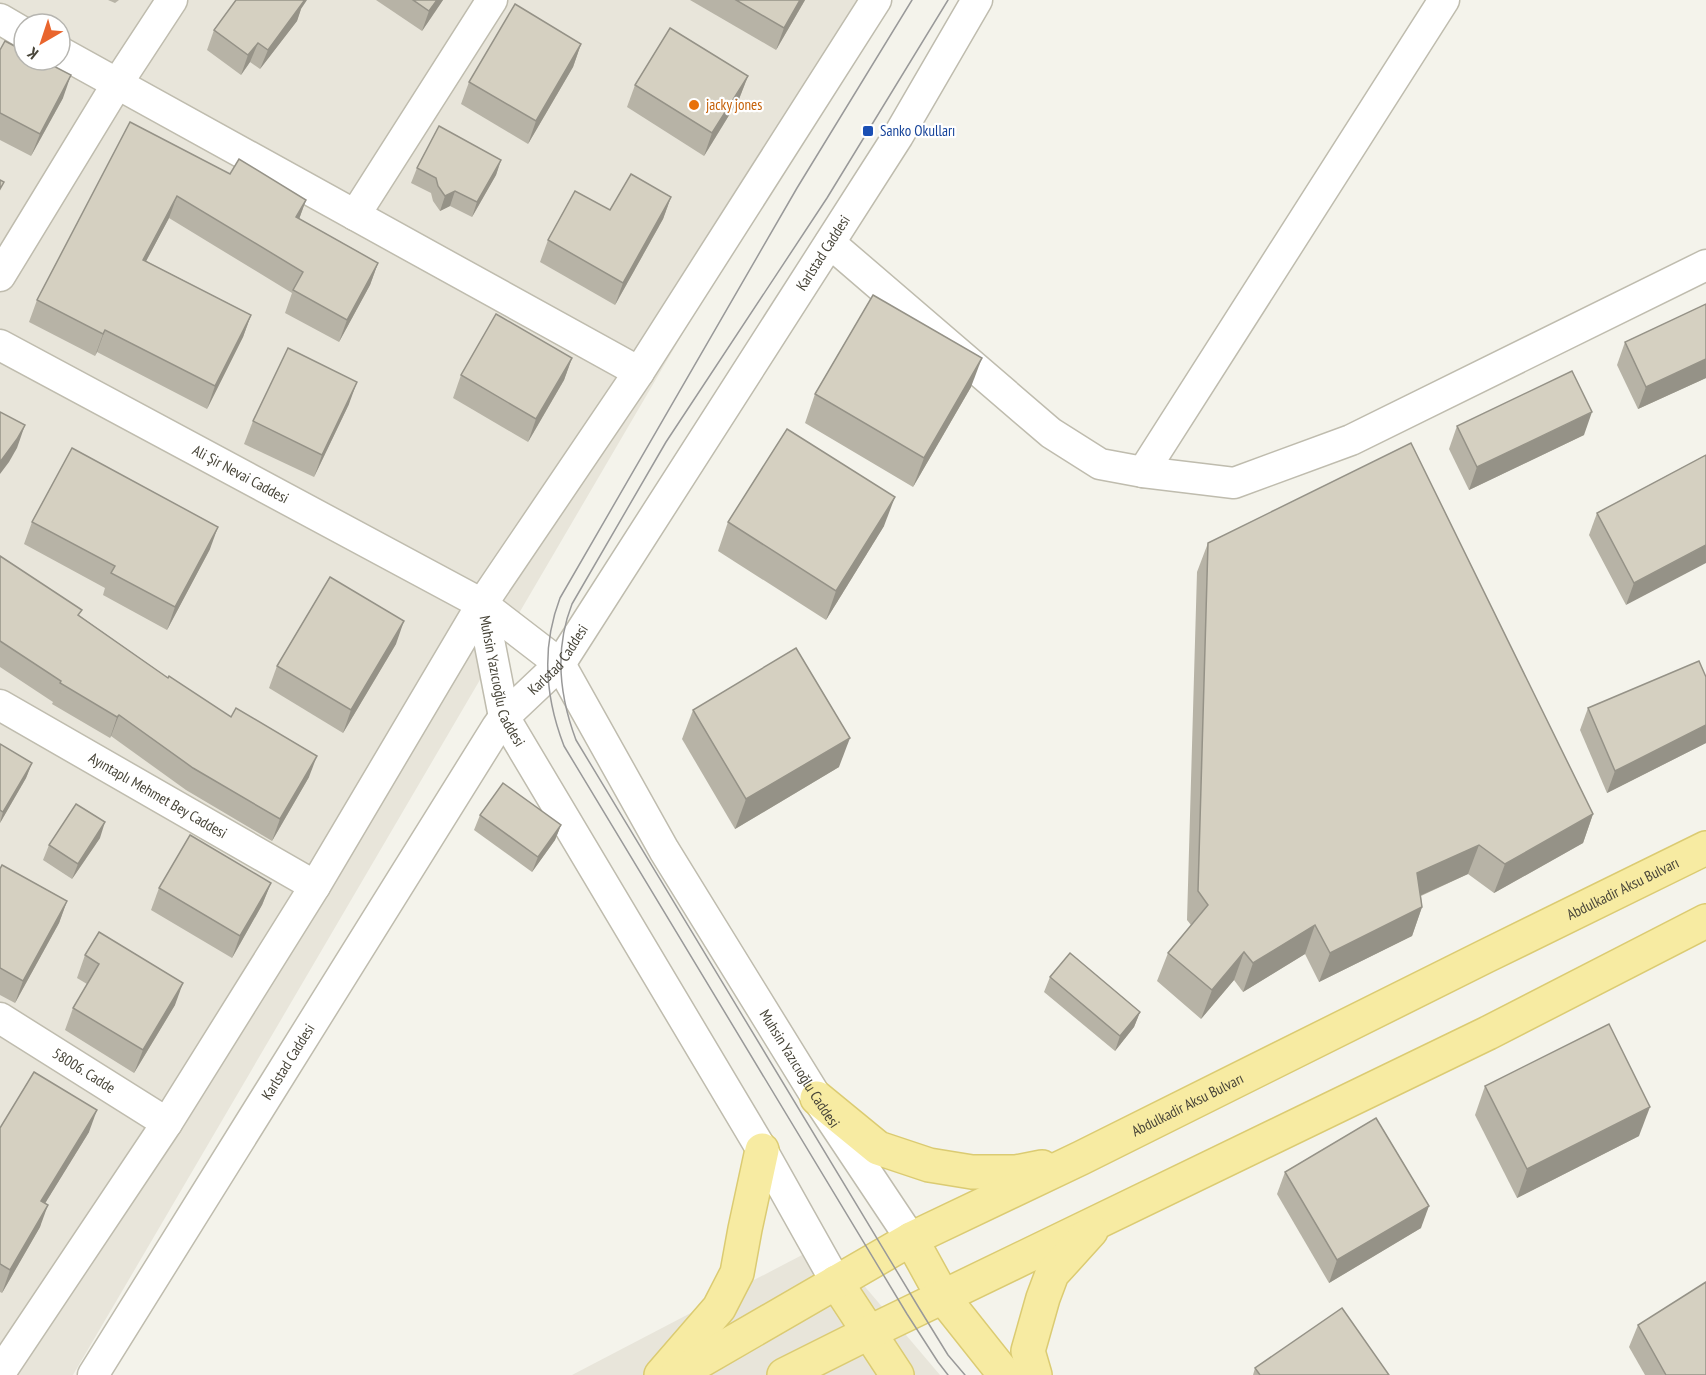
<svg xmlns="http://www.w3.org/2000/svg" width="1706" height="1375" viewBox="0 0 1706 1375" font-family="'PT Sans Narrow',sans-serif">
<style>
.residential{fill:#e8e5da;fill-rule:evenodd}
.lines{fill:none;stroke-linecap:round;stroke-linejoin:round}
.minor-casing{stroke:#bfbcae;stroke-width:33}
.major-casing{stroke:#dbcb72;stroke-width:36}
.minor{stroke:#fff;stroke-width:30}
.major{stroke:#f7eba2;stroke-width:33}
.tram{stroke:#999;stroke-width:1.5}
.wall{fill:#b7b3a6}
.shaded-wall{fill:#959287}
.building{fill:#d5d0c1;stroke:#959287;stroke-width:1.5}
.food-dot{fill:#e8710a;stroke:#fff;stroke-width:2}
.transit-dot{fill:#1a4fb4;stroke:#fff;stroke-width:2}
.labels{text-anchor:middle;stroke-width:4.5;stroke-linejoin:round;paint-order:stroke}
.food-label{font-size:15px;fill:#c56008;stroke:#fff;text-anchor:start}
.transit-label{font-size:15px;fill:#164399;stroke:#fff;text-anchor:start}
.street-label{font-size:15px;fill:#484539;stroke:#fff}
</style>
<rect width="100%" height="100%" fill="#f4f3eb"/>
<g class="residential">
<path d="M0 0H878L73 1375H0ZM24 24H60V60H24Z"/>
<polygon points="827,1242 940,1375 572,1375"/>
</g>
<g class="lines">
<defs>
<g id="minor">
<polyline points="0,19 24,33"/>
<polyline points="60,52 639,372"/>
<polyline points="355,215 492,0"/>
<polyline points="830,243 1051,433 1100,464 1143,472 1234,483 1351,440 1706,265"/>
<polyline points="0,276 117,84 172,0"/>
<path id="s1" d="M0 345 482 604 560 664 664 850 817 1098 911 1239"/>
<polyline points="1143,472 1444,0"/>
<path id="s2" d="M482 604 504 717 762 1150 836 1282"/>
<path id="s3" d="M0 705 315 886"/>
<path id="s4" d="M0 1018 167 1123"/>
<polyline points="0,1373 167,1123 315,886 482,604 639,372 876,0"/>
<path id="s5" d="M93 1375 497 727 504 717 560 664 898 136 977 0"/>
</g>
<g id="major">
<polyline points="817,1098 878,1148 929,1165 972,1172 1016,1172 1042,1167"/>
<polyline points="911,1239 943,1297 1005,1375"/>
<polyline points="836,1282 897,1375"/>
<polyline points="661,1375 719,1308 737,1273 745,1229 762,1150"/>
<path id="s6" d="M676 1375 911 1239 1081 1158 1486 956 1706 848"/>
<polyline points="784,1375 868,1333 1488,1033 1706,921"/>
<polyline points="1035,1375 1028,1351 1043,1298 1052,1274 1091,1231"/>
</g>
</defs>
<use href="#minor" class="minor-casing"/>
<use href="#major" class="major-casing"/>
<use href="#minor" class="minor"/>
<use href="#major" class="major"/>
<g class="tram">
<path d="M912 0 797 188 560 598C541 648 545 697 564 746L907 1314 938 1362 948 1375"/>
<path d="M948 0 827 198 666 442 572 604C554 650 559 695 576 740L919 1308 948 1355 965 1375"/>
</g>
</g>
<g class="wall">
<polygon points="108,0 119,0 115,3"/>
<polygon points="376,0 443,0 422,31"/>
<polygon points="690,0 805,0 776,50"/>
<polygon points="301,9 297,21 260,69 250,62 241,75 207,50 214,30"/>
<polygon points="581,44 573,67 528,144 461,104 469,82"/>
<polygon points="0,50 63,98 31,156 0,140"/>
<polygon points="748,76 739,99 704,156 627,107 635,85"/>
<polygon points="130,122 230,174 306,200 299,219 378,263 370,285 339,342 285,313 292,293 169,218 146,261 251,315 243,337 207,409 97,352 95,356 29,322 37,300"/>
<polygon points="501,160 496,175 472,217 450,206 440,211 433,201 431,193 411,183 417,168"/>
<polygon points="671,197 663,219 615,305 540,262 548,240 610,210"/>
<polygon points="1706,304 1706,378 1638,409 1617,365 1625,342"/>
<polygon points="572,358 564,380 528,442 453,398 461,375"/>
<polygon points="971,387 913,487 805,423 815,394"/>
<polygon points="349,404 314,477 244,444 253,421"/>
<polygon points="1457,426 1584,435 1469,490 1449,449"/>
<polygon points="1706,455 1626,605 1589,535 1597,513"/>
<polygon points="32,522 210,549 167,630 103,595 105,588 24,544"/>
<polygon points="728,522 884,526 826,620 718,551"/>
<polygon points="1208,543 1593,814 1583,843 1494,893 1468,874 1421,896 1422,907 1412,936 1319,982 1305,954 1243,992 1234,980 1201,1019 1157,981 1168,953 1191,925 1187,920 1197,572"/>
<polygon points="0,556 80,616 309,777 272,841 186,790 111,736 110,738 52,704 53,702 0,667"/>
<polygon points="396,644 343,733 269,688 277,666"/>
<polygon points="1706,677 1706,743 1607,793 1580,730 1588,708"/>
<polygon points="693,710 839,767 735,829 682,739"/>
<polygon points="0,744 32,763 26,778 0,823"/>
<polygon points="480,815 561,825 555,840 532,872 474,830"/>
<polygon points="100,838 72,879 43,860 49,845"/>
<polygon points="0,869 67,901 59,923 15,1003 0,995"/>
<polygon points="271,883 262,905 232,958 151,910 159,888"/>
<polygon points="85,955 175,1005 134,1073 65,1030 73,1008 87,984 77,978"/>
<polygon points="1050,977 1140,1012 1134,1027 1115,1051 1044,992"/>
<polygon points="1485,1086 1639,1136 1517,1198 1475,1115"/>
<polygon points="0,1128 89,1132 45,1203 40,1227 2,1293 0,1292"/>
<polygon points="1285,1172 1421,1228 1329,1283 1277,1194"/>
<polygon points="1638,1325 1706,1375 1645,1375 1629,1347"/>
<polygon points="1255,1368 1389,1375 1253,1375"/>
</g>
<g class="shaded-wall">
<polygon points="300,0 307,0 301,9 297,21 260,69 268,50"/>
<polygon points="437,0 443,0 422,31 429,11"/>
<polygon points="800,0 805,0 776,50 784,28"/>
<polygon points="258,43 250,62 241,75 248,55"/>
<polygon points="581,44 573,67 528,144 536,121"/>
<polygon points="71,75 63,98 31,156 40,134"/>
<polygon points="748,76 739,99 704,156 712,133"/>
<polygon points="501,160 496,175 472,217 477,202"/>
<polygon points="455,191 450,206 440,211 445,196"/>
<polygon points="177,196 169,218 135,282 143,260"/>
<polygon points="671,197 663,219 615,305 623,283"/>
<polygon points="306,200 298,222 296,217"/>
<polygon points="378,263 370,285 339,342 347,320"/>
<polygon points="251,315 243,337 207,409 215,386"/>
<polygon points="105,330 97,352 95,356 103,334"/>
<polygon points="572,358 564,380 528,442 536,419"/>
<polygon points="982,358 971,387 913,487 924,458"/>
<polygon points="1706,359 1706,378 1638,409 1646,387"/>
<polygon points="357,382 349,404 314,477 322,455"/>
<polygon points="1592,412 1584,435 1469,490 1477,467"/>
<polygon points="25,425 17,448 9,462 0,474 0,462"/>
<polygon points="895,497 884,526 826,620 836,591"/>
<polygon points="218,527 210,549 167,630 175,607"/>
<polygon points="1706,545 1706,563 1626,605 1634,583"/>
<polygon points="404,621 396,644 343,733 351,710"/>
<polygon points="119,715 111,736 110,738 117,717"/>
<polygon points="1706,725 1706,743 1607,793 1615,771"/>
<polygon points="850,738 839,767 735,829 746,799"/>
<polygon points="317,756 309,777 272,841 280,819"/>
<polygon points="32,763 26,778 0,823 3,812"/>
<polygon points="1593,814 1583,843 1494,893 1505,864"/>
<polygon points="105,822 100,838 72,879 78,864"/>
<polygon points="561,825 555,840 532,872 538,857"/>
<polygon points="1479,845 1468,874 1406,902 1417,873"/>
<polygon points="271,883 262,905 232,958 240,936"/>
<polygon points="67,901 59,923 15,1003 23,981"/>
<polygon points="1422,907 1412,936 1319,982 1330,953"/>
<polygon points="1315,925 1305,954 1243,992 1253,963"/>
<polygon points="1244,952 1234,980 1201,1019 1212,990"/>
<polygon points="183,983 175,1005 134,1073 143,1050"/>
<polygon points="1140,1012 1134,1027 1115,1051 1120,1036"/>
<polygon points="1650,1107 1639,1136 1517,1198 1527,1169"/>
<polygon points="97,1110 89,1132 33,1223 41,1201"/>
<polygon points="48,1205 40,1227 2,1293 10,1270"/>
<polygon points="1429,1206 1421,1228 1329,1283 1337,1260"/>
</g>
<g class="building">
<polygon points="236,0 303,0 304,1 268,50 258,43 248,55 214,30"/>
<polygon points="413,0 437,0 429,11"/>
<polygon points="736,0 800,0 784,28"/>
<polygon points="515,4 581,44 536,121 469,82"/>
<polygon points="670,28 748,76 712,133 635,85"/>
<polygon points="5,41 24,51 24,60 42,60 71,75 40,134 0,113 0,50"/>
<polygon points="130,122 230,174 239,159 306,200 296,217 378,263 347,320 293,290 303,272 177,196 143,260 251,315 215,386 105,330 103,334 37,300"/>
<polygon points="439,126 501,160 477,202 455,191 445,196 438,186 436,178 417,168"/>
<polygon points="631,174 671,197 623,283 548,240 575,191 610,210"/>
<polygon points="0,180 4,182 0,189"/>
<polygon points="873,295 982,358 924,458 815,394"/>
<polygon points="1706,304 1706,359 1646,387 1625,342"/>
<polygon points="496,314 572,358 536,419 461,375"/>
<polygon points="288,348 357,382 322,455 253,421"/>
<polygon points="1572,371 1592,412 1477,467 1457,426"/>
<polygon points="0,412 25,425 17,439 0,462"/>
<polygon points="787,429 895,497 836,591 728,522"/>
<polygon points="1411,443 1593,814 1505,864 1479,845 1417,873 1422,907 1330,953 1315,925 1253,963 1244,952 1212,990 1168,953 1208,905 1198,891 1208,543"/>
<polygon points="72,448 218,527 175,607 111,573 115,566 32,522"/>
<polygon points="1706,455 1706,545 1634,583 1597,513"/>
<polygon points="0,556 82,610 78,615 168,678 169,676 231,717 236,708 317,756 280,819 193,768 119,715 117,717 60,683 61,681 0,641"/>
<polygon points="330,577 404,621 351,710 277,666"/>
<polygon points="796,648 850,738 746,799 693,710"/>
<polygon points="1699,661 1706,677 1706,725 1615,771 1588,708"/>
<polygon points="0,744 32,763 3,812 0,810"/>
<polygon points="503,783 561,825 538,857 480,815"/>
<polygon points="76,804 105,822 78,864 49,845"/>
<polygon points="190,835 271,883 240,936 159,888"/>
<polygon points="2,865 67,901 23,981 0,968 0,869"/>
<polygon points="99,932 183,983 143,1050 73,1008 99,964 85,955"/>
<polygon points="1070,953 1140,1012 1120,1036 1050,977"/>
<polygon points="1609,1024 1650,1107 1527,1169 1485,1086"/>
<polygon points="34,1072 97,1110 41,1201 48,1205 10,1270 0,1264 0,1128"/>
<polygon points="1376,1118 1429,1206 1337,1260 1285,1172"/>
<polygon points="1706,1282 1706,1375 1666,1375 1638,1325"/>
<polygon points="1342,1308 1389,1375 1260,1375 1255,1368"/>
</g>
<circle class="food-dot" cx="694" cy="105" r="6"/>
<rect class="transit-dot" x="862" y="125" width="12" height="12" rx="3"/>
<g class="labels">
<g class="food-label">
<text x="706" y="110">jacky jones</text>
</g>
<g class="transit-label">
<text x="880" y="136">Sanko Okulları</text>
</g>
<g class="street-label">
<text dy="5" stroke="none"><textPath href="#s5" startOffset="1341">Karlstad Caddesi</textPath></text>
<text dy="5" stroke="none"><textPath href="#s1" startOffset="273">Ali Şir Nevai Caddesi</textPath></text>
<text dy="5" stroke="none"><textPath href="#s5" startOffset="855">Karlstad Caddesi</textPath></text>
<text dy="5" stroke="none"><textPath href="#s2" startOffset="80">Muhsin Yazıcıoğlu Caddesi</textPath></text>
<text dy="5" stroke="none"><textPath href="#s3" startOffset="182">Ayıntaplı Mehmet Bey Caddesi</textPath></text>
<text dy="5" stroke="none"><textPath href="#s6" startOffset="1065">Abdulkadir Aksu Bulvarı</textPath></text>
<text dy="5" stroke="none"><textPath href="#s5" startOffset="369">Karlstad Caddesi</textPath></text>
<text dy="5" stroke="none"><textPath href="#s1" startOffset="1116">Muhsin Yazıcıoğlu Caddesi</textPath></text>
<text dy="5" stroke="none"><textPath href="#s4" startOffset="99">58006. Cadde</textPath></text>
<text dy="5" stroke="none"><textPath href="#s6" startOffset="579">Abdulkadir Aksu Bulvarı</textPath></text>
</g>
</g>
<g transform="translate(42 42) rotate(219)"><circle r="28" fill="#ffffff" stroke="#b6b5b0" stroke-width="1.5"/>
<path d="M0-4.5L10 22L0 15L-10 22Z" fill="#e9652d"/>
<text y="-9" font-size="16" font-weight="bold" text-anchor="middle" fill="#484539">K</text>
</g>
</svg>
